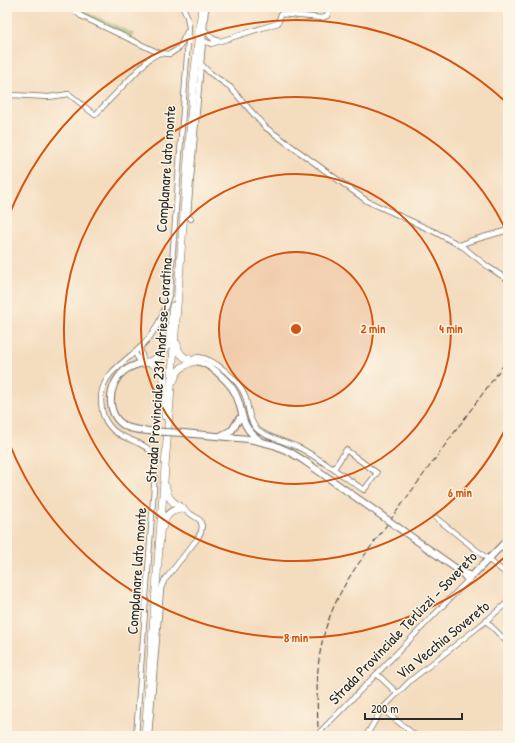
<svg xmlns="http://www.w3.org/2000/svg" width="515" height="743" viewBox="0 0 515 743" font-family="'Patrick Hand',sans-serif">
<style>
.green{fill:#abd27d;stroke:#6b7e54}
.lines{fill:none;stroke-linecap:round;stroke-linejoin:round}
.minor-casing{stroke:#71695e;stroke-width:6}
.major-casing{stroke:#71695e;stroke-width:8}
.highway-casing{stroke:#71695e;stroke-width:8}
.minor{stroke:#fff;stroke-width:4.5}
.major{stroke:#fff;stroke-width:6}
.highway{stroke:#fff;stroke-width:7}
.rail{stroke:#2b2b2b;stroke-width:1;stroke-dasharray:6 3;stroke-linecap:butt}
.major-bridge-casing{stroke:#71695e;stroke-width:8;stroke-linecap:butt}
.major-bridge{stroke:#fff;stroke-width:6}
.ring{fill:none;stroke:#d5540f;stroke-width:2}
.labels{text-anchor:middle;stroke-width:3;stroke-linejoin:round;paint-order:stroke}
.street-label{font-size:15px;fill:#2b2b2b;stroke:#fcf5e5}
.centre{fill:#d5540f;stroke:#fcf5e5;stroke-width:2}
.ring-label{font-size:12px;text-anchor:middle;font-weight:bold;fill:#d5540f;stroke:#fcf5e5;stroke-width:3;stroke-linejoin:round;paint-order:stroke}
</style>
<rect width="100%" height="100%" fill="#fcf5e5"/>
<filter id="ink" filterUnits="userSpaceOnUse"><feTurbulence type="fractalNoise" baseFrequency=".025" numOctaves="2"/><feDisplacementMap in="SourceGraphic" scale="8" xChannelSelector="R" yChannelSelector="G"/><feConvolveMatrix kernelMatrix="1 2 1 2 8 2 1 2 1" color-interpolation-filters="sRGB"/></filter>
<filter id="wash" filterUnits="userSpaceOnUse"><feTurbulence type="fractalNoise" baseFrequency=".012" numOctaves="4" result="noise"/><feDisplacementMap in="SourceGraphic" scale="16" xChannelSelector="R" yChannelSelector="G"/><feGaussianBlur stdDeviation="0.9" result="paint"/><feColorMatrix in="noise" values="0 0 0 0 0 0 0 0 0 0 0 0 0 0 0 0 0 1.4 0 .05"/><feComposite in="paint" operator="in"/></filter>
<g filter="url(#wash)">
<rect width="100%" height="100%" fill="#f4dcbe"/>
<polygon class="green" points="84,12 133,34 130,38 82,15"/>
</g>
<g filter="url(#ink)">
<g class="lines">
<defs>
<g id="minor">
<polyline points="70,7 81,16 159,53 170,54 179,48 187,32"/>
<polyline points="203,28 213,39 220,41"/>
<polyline points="202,40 211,44 275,24 278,23 281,14 322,18 327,16 330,7"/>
<polyline points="200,63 210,73 230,87 265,127 367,201 435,232 463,247 487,266 508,280"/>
<polyline points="7,99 12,95 49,97 69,94 95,115 149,59 159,53"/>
<polyline points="191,219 188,216 189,202 206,7"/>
<polyline points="460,245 470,241 508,230"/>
<polyline points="140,348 144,363"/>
<polyline points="135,353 138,358 139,364"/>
<path d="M195 361V358L198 357C214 358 240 381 245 396 249 407 248 419 256 428 264 437 288 442 300 448 322 460 343 476 364 490L377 473 346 450 335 467"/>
<polyline points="436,518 508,575"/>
<polyline points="486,621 508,643"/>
<polyline points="377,674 397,693"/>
<polyline points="382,709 416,736"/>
<path d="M136 736 156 459C145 436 115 444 104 417 101 410 101 403 101 396 104 368 134 358 149 338 160 324 166 308 170 291L189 28 187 16 183 7"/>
<polyline points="149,736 161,589 164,581 197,539 201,532 202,526 200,520 183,509"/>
<polyline points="316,736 468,580"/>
<polyline points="366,736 382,709 411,680 486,621 508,602"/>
</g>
<g id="major">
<path d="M195 361C204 362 210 366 217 372 224 379 231 384 235 393 245 412 238 424 258 439"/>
<path d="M144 363C137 364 130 367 124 371 107 386 105 416 127 427 134 430 141 430 149 431"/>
<polyline points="183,433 249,439 274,445 290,452 303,460 371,508"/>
<polyline points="222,435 232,430 239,419"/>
<polyline points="403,531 461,572 472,576"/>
<polyline points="462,573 468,580 508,539"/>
</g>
<g id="highway">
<path d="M177 344C178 355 185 359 195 361"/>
<polyline points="147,362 158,366 164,374 165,416"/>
<path d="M144 363C173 358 170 329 173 306"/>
<path d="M174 380C177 369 184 365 195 361"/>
<path d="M166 487C167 499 174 503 183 509"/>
<path d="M163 526C165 515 172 509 183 509"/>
<polyline points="145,736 194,78 202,7"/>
</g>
</defs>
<use href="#minor" class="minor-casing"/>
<use href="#major" class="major-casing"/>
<use href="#highway" class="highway-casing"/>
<use href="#minor" class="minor"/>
<use href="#major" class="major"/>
<use href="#highway" class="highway"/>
<path class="rail" d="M318 736C318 714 316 691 318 669 321 631 335 598 356 567L508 359"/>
<defs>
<g id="major-bridge">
<polyline points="149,431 183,433"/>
<polyline points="371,508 403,531"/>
</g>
</defs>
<use href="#major-bridge" class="major-bridge-casing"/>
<use href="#major-bridge" class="major-bridge"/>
</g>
</g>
<circle cx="296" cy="329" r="77" fill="#d5540f" fill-opacity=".12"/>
<g class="ring">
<circle cx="296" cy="329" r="77"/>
<circle cx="296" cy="329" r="155"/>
<path d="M508 423A232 232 0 1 1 508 235"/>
<path d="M507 555A309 309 0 0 1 8 440M8 218A309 309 0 0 1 507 103"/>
</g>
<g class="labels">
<g class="street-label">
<text transform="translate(166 169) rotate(-86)" y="5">Complanare lato monte</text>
<text transform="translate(159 370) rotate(-86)" y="5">Strada Provinciale 231 Andriese-Coratina</text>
<text transform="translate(137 571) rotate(-86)" y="5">Complanare lato monte</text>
<text transform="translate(403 628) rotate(-46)" y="5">Strada Provinciale Terlizzi - Sovereto</text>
<text transform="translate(443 640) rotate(-39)" y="5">Via Vecchia Sovereto</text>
</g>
</g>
<circle cx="296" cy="329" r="6" class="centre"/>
<g class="ring-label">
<text x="373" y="333">2 min</text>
<text x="451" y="333">4 min</text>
<text x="460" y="497">6 min</text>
<text x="296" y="642">8 min</text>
</g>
<rect width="515" height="743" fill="none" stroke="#fcf5e5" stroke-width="24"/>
<path d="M365 713v6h97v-6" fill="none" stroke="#2b2b2b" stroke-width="2"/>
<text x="371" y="713" font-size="12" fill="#2b2b2b" stroke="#fcf5e5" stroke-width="3" paint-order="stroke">200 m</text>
</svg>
